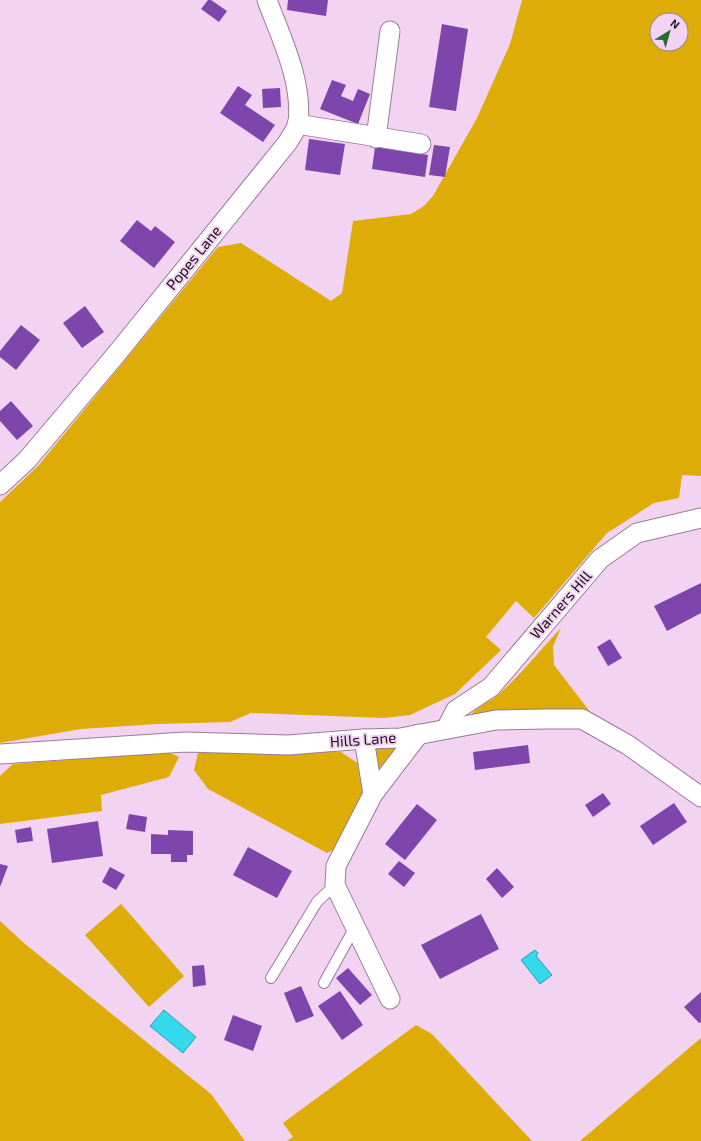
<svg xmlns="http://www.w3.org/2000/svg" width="701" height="1141" viewBox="0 0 701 1141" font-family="'Exo 2',sans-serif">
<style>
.green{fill:#deac06;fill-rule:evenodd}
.water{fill:#34d9ed;stroke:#2d9dae}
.building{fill:#7e45ac}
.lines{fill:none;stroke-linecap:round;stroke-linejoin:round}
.lane-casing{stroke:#997c98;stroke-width:12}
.street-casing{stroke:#997c98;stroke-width:21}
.lane{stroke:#fff;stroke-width:10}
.street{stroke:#fff;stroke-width:19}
.labels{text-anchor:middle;stroke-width:4;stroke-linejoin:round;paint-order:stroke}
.street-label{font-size:15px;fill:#1c111c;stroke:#f3d3f2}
</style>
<rect width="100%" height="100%" fill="#f3d3f2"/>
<g class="green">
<path d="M522 0H701V476L682 475 679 498 654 503 607 533 534 618 516 601 486 637 501 650 455 694 410 715 384 718 251 713 230 722 157 724 81 729 0 743V502L38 466 218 247 241 243 331 301 342 293 353 221 411 214 424 206 433 196 477 118 510 44ZM657 20H681V44H657Z"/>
<path d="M561 628 553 646 554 665 591 713 584 716H470C477 706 490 702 499 694 522 674 540 650 561 628Z"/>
<polygon points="372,746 396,747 378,776"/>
<polygon points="168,752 179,757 169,777 101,795 102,811 0,824 0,776 13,764"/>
<polygon points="341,752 359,764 364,792 339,847 327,853 208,789 194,770 198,753"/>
<polygon points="121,904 184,976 149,1007 85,935"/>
<polygon points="0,921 25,944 211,1094 245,1141 0,1141"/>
<polygon points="416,1025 432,1034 532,1141 287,1141 293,1137 283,1123"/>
<polygon points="701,1038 701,1141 580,1141"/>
</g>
<g class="water">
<polygon points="535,950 538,953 536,956 552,975 540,984 521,960"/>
<polygon points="164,1010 196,1037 183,1053 150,1026"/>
</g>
<g class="building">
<polygon points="208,0 211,0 227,11 219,22 201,9"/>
<polygon points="288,0 328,0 326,16 287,10"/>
<polygon points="442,24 468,29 456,111 429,107"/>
<polygon points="332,80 346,85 341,96 353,101 358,89 370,94 358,124 320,109"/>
<polygon points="238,86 252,95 245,105 275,125 263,142 220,113"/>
<polygon points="280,88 281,107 263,108 262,89"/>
<polygon points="309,139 345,144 340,175 305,170"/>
<polygon points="434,145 450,147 445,177 429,175"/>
<polygon points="375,147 428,155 425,177 372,169"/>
<polygon points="137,220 151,231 155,226 175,242 154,268 120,241"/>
<polygon points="85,306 104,332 82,348 63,323"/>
<polygon points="21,325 40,340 16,370 0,357 0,351"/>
<polygon points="11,401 33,426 17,440 0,421 0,411"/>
<polygon points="701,583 701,613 667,631 654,606"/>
<polygon points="610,639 622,658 608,666 597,647"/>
<polygon points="528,745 530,763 475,770 473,752"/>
<polygon points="603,793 611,804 593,817 585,805"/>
<polygon points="674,803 687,822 653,845 640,826"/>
<polygon points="417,804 437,820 405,860 385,844"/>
<polygon points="129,814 147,817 145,832 126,829"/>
<polygon points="98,821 103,856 52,863 47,829"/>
<polygon points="31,827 33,841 17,843 15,830"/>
<polygon points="168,830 193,831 193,855 187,855 187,862 171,862 171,854 151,854 151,834 168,835"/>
<polygon points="248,847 292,871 277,898 233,875"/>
<polygon points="399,861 415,873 404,887 388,874"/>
<polygon points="0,864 8,866 0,887"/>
<polygon points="110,867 125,875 116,890 102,882"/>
<polygon points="497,868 514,887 502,898 486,879"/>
<polygon points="481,914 499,949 440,979 421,945"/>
<polygon points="204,965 206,985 193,987 192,966"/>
<polygon points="348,968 372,995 360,1005 336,978"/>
<polygon points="301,986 314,1016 296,1023 284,993"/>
<polygon points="340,991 363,1025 342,1040 318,1006"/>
<polygon points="701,992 701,1022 699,1023 684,1007"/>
<polygon points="233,1015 262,1026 253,1051 224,1040"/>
</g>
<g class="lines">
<defs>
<g id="lane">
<polyline points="271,978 317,902 335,885"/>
<polyline points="324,983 355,927"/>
</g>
<g id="street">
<polyline points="297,124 421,144"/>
<polyline points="376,138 390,31"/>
<path d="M0 485 27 460 114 357 288 142C291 136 297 129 298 123 303 81 281 38 267 0"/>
<polyline points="446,729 456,710 491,687 600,559 637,533 701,518"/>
<polyline points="364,739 373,794"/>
<polyline points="0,754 185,742 288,745 364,739 400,738 496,720 546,719 582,719 628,745 701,797"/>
<polyline points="390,999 335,885 336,866 373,794 419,734"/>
</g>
</defs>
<use href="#lane" class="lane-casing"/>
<use href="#street" class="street-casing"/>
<use href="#lane" class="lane"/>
<use href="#street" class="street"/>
</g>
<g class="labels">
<g class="street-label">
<text transform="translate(194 258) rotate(-51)" y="5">Popes Lane</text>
<text transform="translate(561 605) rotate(-49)" y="5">Warners Hill</text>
<text transform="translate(363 740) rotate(-4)" y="5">Hills Lane</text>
</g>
</g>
<g transform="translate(669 32) rotate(37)"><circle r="19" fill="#f3d3f2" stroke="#9d859c"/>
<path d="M0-3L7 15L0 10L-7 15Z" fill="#296b35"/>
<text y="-6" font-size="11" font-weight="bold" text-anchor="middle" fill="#1c111c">N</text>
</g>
</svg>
